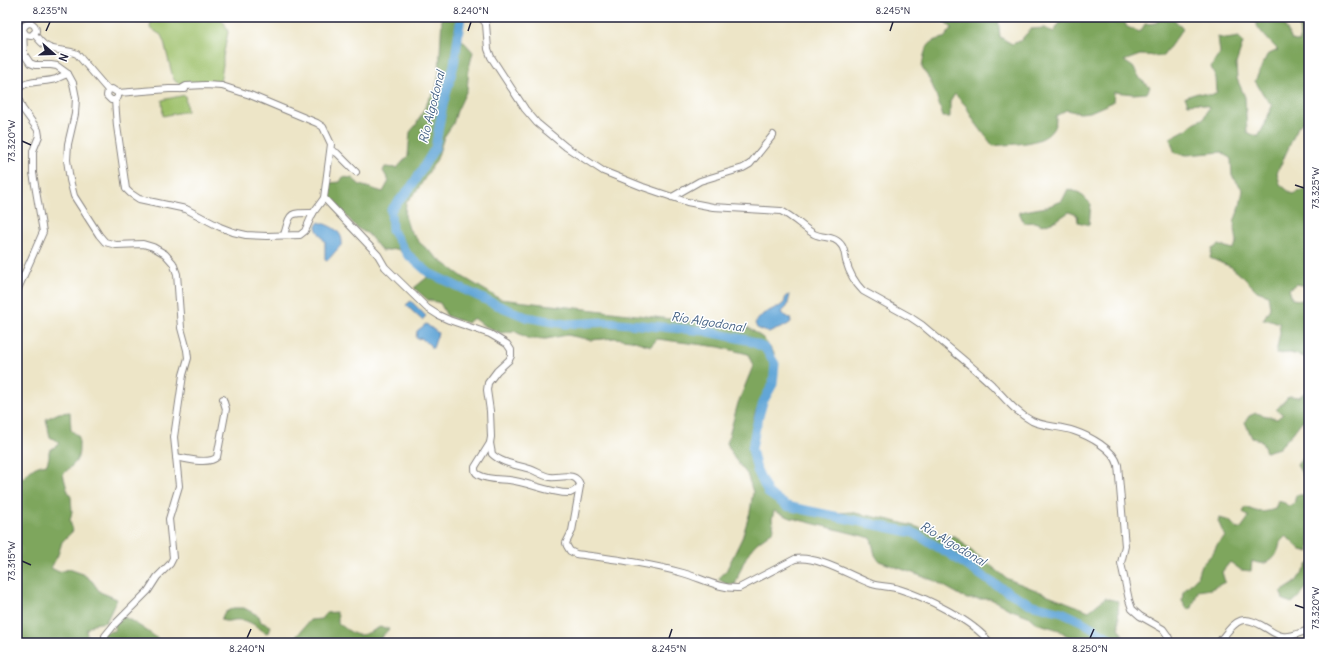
<svg xmlns="http://www.w3.org/2000/svg" width="1326" height="660" viewBox="0 0 1326 660" font-family="Delius,sans-serif">
<style>
.green{fill:#9dc069;stroke:#607152}
.forest{fill:#7ea65d;stroke:#50644c}
.water{fill:#62a6d7;stroke:#426489}
.lines{fill:none;stroke-linecap:round;stroke-linejoin:round}
.river{stroke:#62a6d7;stroke-width:9}
.minor-casing{stroke:#888481;stroke-width:8}
.minor{stroke:#fff;stroke-width:6}
.ticks{fill:none;stroke:#22223b;stroke-width:1.5}
.labels{text-anchor:middle;stroke-width:3;stroke-linejoin:round;paint-order:stroke}
.water-label{font-size:12px;font-style:italic;fill:#3f5d81;stroke:#fff}
.neatline{fill:none;stroke:#22223b;stroke-width:1.5}
.ticks-label{font-size:10px;text-anchor:middle;fill:#22223b}
</style>
<rect width="100%" height="100%" fill="#fff"/>
<filter id="ink" filterUnits="userSpaceOnUse"><feTurbulence type="fractalNoise" baseFrequency=".025" numOctaves="2"/><feDisplacementMap in="SourceGraphic" scale="8" xChannelSelector="R" yChannelSelector="G"/><feConvolveMatrix kernelMatrix="1 2 1 2 8 2 1 2 1" color-interpolation-filters="sRGB"/></filter>
<filter id="wash" filterUnits="userSpaceOnUse"><feTurbulence type="fractalNoise" baseFrequency=".012" numOctaves="4" result="noise"/><feDisplacementMap in="SourceGraphic" scale="16" xChannelSelector="R" yChannelSelector="G"/><feGaussianBlur stdDeviation="0.9" result="paint"/><feColorMatrix in="noise" values="0 0 0 0 0 0 0 0 0 0 0 0 0 0 0 0 0 1.4 0 .05"/><feComposite in="paint" operator="in"/></filter>
<g filter="url(#wash)">
<rect width="100%" height="100%" fill="#ede5c7"/>
<g class="green">
<polygon points="150,17 219,17 225,24 228,32 223,57 223,65 220,83 180,84 176,82 173,78 164,42 161,35 150,28 151,22"/>
<polygon points="185,95 187,111 163,116 162,100"/>
</g>
<g class="forest">
<path d="M442 17H457L455 32 473 52 469 68 467 90 457 111 453 124 444 137 437 159 416 192 406 202 405 216 409 229 420 243 441 261 463 277 500 299 749 328 763 338 774 353 775 365 773 376 755 413 750 442 756 471 768 493 787 507 820 515 850 512 890 520 917 527 938 536H955L969 549 1008 579 1089 611 1105 598 1118 601 1119 627 1126 643H1077L1059 630 1036 623 1028 616 1009 609 991 599H967L935 581 879 561 875 555 871 538 791 518 774 511 772 519 774 529C769 535 763 538 757 543 745 554 740 571 735 585L726 584 718 579 726 571 742 538 750 512 753 492 747 474 734 458 727 443 738 403 753 366 748 354 719 347 657 339 651 346 631 340 615 338 591 340 567 335 546 339H529L514 331 501 333 483 325 474 318 467 323 447 316 440 303 428 300 414 288 430 275 397 249 382 251 368 234 357 228 329 196V183L340 182 343 177 352 178 360 185 383 192 389 181 383 171 385 167 397 168 408 156 410 132 416 125 429 99 436 89 439 72Z"/>
<path d="M944 17H998L1000 37 1012 44 1020 41 1031 29 1044 28 1054 32 1060 22 1059 17H1122L1127 27 1140 32 1145 24 1156 23 1160 17H1172L1183 29 1163 56 1140 55 1124 61 1133 67 1141 80 1150 87 1147 93 1133 94 1114 92 1113 102 1090 112 1080 113 1066 110 1056 116C1056 118 1056 123 1055 125 1047 147 1012 143 993 146L974 121 966 106 955 94 950 102V117H943C937 98 934 84 922 68 924 52 925 41 944 38L952 28 944 21Z"/>
<path d="M1253 17H1278L1284 24 1292 40 1300 42 1299 24 1294 17H1309V116L1298 127 1277 173 1280 184 1292 194 1306 189 1309 184V285L1308 286 1296 284 1289 289 1292 299 1309 301V358L1290 353 1276 354 1280 332 1279 323 1271 320H1263L1270 308 1268 295 1257 291 1243 277 1231 267 1210 258 1212 249 1219 245 1233 249 1237 242 1234 222 1240 206 1243 190 1232 176 1231 159 1222 152 1187 155 1175 153 1172 145 1170 138 1187 129 1194 123 1204 118 1209 107 1199 103 1188 104 1185 97 1198 93 1211 95 1217 92 1216 78 1211 67 1220 53 1218 37 1226 39 1239 37 1243 43 1236 64 1237 79 1245 97 1247 132 1258 137 1265 124 1272 106 1263 94 1255 81 1267 55 1278 50C1269 40 1257 30 1253 17Z"/>
<polygon points="1068,189 1080,193 1091,204 1089,225 1078,222 1077,215 1069,212 1057,220 1043,225 1034,222 1024,223 1019,212 1046,207 1062,201"/>
<polygon points="1309,389 1309,416 1301,422 1293,433 1279,448 1266,452 1261,440 1252,438 1245,422 1249,416 1256,413 1277,419 1283,414 1276,410 1289,396 1299,397"/>
<path d="M70 412 71 430 79 437C79 460 80 459 63 474L67 489 71 497 72 511 70 521 73 531 62 542 58 555 51 568 59 572 69 569 83 574 92 581 100 592 117 599 106 622 93 624 86 630 87 635 94 643H17V471L23 478C32 469 34 466 47 464L49 457V451L60 443 50 437 46 419 59 413Z"/>
<polygon points="1309,450 1309,486 1297,465"/>
<path d="M1309 491V552L1301 550 1286 536 1280 542C1278 558 1268 568 1252 561L1251 571 1241 570 1230 562 1222 572 1225 582 1211 589 1198 591 1192 608 1187 609 1182 601 1183 592 1197 577 1200 567 1213 553 1218 543 1225 537 1218 521 1220 518 1230 521 1237 529 1241 528 1249 517 1243 512 1246 507C1258 513 1262 513 1275 509L1278 501 1285 503 1288 506 1294 504 1296 495H1304Z"/>
<path d="M1309 563C1309 569 1310 577 1309 583 1306 590 1297 599 1292 603L1283 600 1281 592 1295 583Z"/>
<path d="M233 608H244L259 616 261 622 271 626 269 632 266 633C258 628 250 620 240 620 232 619 229 623 221 620L224 613Z"/>
<path d="M336 612 338 616V623C357 637 358 639 380 627L389 629 376 643H291L310 620 321 619 326 613Z"/>
<path d="M116 617C119 617 123 616 126 618 130 619 161 640 163 643H107L106 641 97 636 101 632 114 631Z"/>
</g>
<g class="water">
<path d="M319 222C330 226 343 230 342 244L327 261 325 260V242L317 230 316 226Z"/>
<path d="M790 295 787 307 782 312 785 316 790 318 791 322C784 328 778 328 769 333L757 328 755 323 763 314 777 307H779L784 303 786 296Z"/>
<polygon points="411,301 426,316 422,320 406,305"/>
<polygon points="426,324 438,333 433,348 431,348 430,345 421,338 418,339 416,338 417,331"/>
</g>
<g class="lines">
<polyline class="river" points="461,17 454,65 443,105 435,148 411,187 391,210 392,230 407,254 429,273 490,302 526,317 565,324 608,322 705,331 747,340 765,348 775,364 773,384 763,402 756,427 752,449 757,470 768,493 787,506 914,533 948,553 991,582 1030,604 1062,612 1081,621 1111,639 1114,643"/>
</g>
</g>
<g filter="url(#ink)">
<g class="lines">
<defs>
<g id="minor">
<path d="M481 17 486 24 488 49 491 57 525 109 537 123 566 147 603 171 643 187 687 202 713 207 781 211C794 217 802 227 814 234 824 239 835 235 842 246 845 251 845 256 846 261 849 272 855 283 863 291L910 317 922 325C945 345 970 364 992 385 1005 398 1015 412 1032 421 1045 427 1060 426 1074 431 1089 436 1114 449 1118 465L1125 546 1121 563 1129 600 1132 609 1140 616 1163 629 1168 636 1171 643"/>
<polyline points="17,21 23,29"/>
<path d="M24 32 26 35 31 36 36 31C36 22 26 20 23 29L24 54 30 63 35 65H51L57 66 68 74 73 83 76 98 75 114 68 144 67 160 70 180 74 196 99 235 105 242 116 245 143 244 153 247 165 254 173 263 177 274 181 328 187 350 188 358 183 375 174 437 179 486 169 519 173 558 170 564 157 577 148 591 114 625 105 636V643"/>
<path d="M34 34C38 38 41 43 46 46 55 52 67 49 77 54L108 90"/>
<polyline points="108,90 112,89 118,93 169,89 185,89"/>
<polyline points="108,90 107,96 111,100 115,100"/>
<path d="M17 91C24 79 44 83 56 79 60 77 63 75 68 74"/>
<polyline points="118,93 118,97 115,100 117,126 126,189 130,193 139,199 186,209 220,227 233,232 246,235 267,236 300,235 305,231 313,213 324,198 331,144 323,127 317,123 250,95 222,86 205,85 186,86 181,89"/>
<polyline points="17,95 22,108 38,130 39,136 33,151 33,173 43,232 17,291"/>
<polyline points="331,150 337,153 356,172"/>
<polyline points="672,197 700,181 743,168 750,164 773,135"/>
<path d="M324 198 378 255 385 267 427 308 438 315 449 320 490 334 507 344 511 350V356L509 360 497 371 488 383 487 390 490 411 491 437 490 443 492 454C501 463 517 465 530 469 536 471 543 476 550 477 558 478 568 474 575 478 578 480 580 483 580 486L572 531 566 543 567 546 570 551 576 554C612 559 648 563 683 573 701 578 719 589 739 588L795 559C817 555 851 576 872 584 881 587 890 586 899 589 925 597 974 621 990 643"/>
<path d="M284 235C291 212 288 213 313 213"/>
<path d="M490 443 475 467C475 471 475 473 479 475 488 480 499 479 509 480 528 482 552 494 570 493 574 492 577 489 580 486"/>
<path d="M176 457C186 459 209 465 217 457L226 409 223 399"/>
<path d="M1218 643C1235 623 1239 611 1266 628 1271 631 1276 635 1282 636 1291 638 1301 632 1309 630"/>
</g>
</defs>
<use href="#minor" class="minor-casing"/>
<use href="#minor" class="minor"/>
</g>
</g>
<path class="ticks" d="M46 31 50 22M468 31 471 22M890 31 893 22M22 141 31 145M1295 185 1304 188M22 561 31 565M1295 605 1304 608M247 638 251 629M669 638 672 629M1090 638 1094 629"/>
<g class="labels">
<g class="water-label">
<text transform="translate(432 107) rotate(-76)" y="4">Río Algodonal</text>
<text transform="translate(708 322) rotate(9)" y="4">Río Algodonal</text>
<text transform="translate(953 544) rotate(31)" y="4">Río Algodonal</text>
</g>
</g>
<rect width="1326" height="660" fill="none" stroke="#fff" stroke-width="44"/>
<g transform="translate(54 54) rotate(110)" stroke="#ffffff" stroke-width="3" paint-order="stroke">
<path d="M0-3L7 15L0 10L-7 15Z" fill="#22223b"/>
<text y="-6" font-size="11" font-weight="bold" text-anchor="middle" fill="#22223b">N</text>
</g>
<rect x="22" y="22" width="1282" height="616" class="neatline"/>
<g class="ticks-label">
<text x="50" y="14">8.235°N</text>
<text x="471" y="14">8.240°N</text>
<text x="893" y="14">8.245°N</text>
<text transform="translate(11 141) rotate(-90)" y="4">73.320°W</text>
<text transform="translate(1315 188) rotate(-90)" y="4">73.325°W</text>
<text transform="translate(11 561) rotate(-90)" y="4">73.315°W</text>
<text transform="translate(1315 608) rotate(-90)" y="4">73.320°W</text>
<text x="247" y="652">8.240°N</text>
<text x="669" y="652">8.245°N</text>
<text x="1090" y="652">8.250°N</text>
</g>
</svg>
